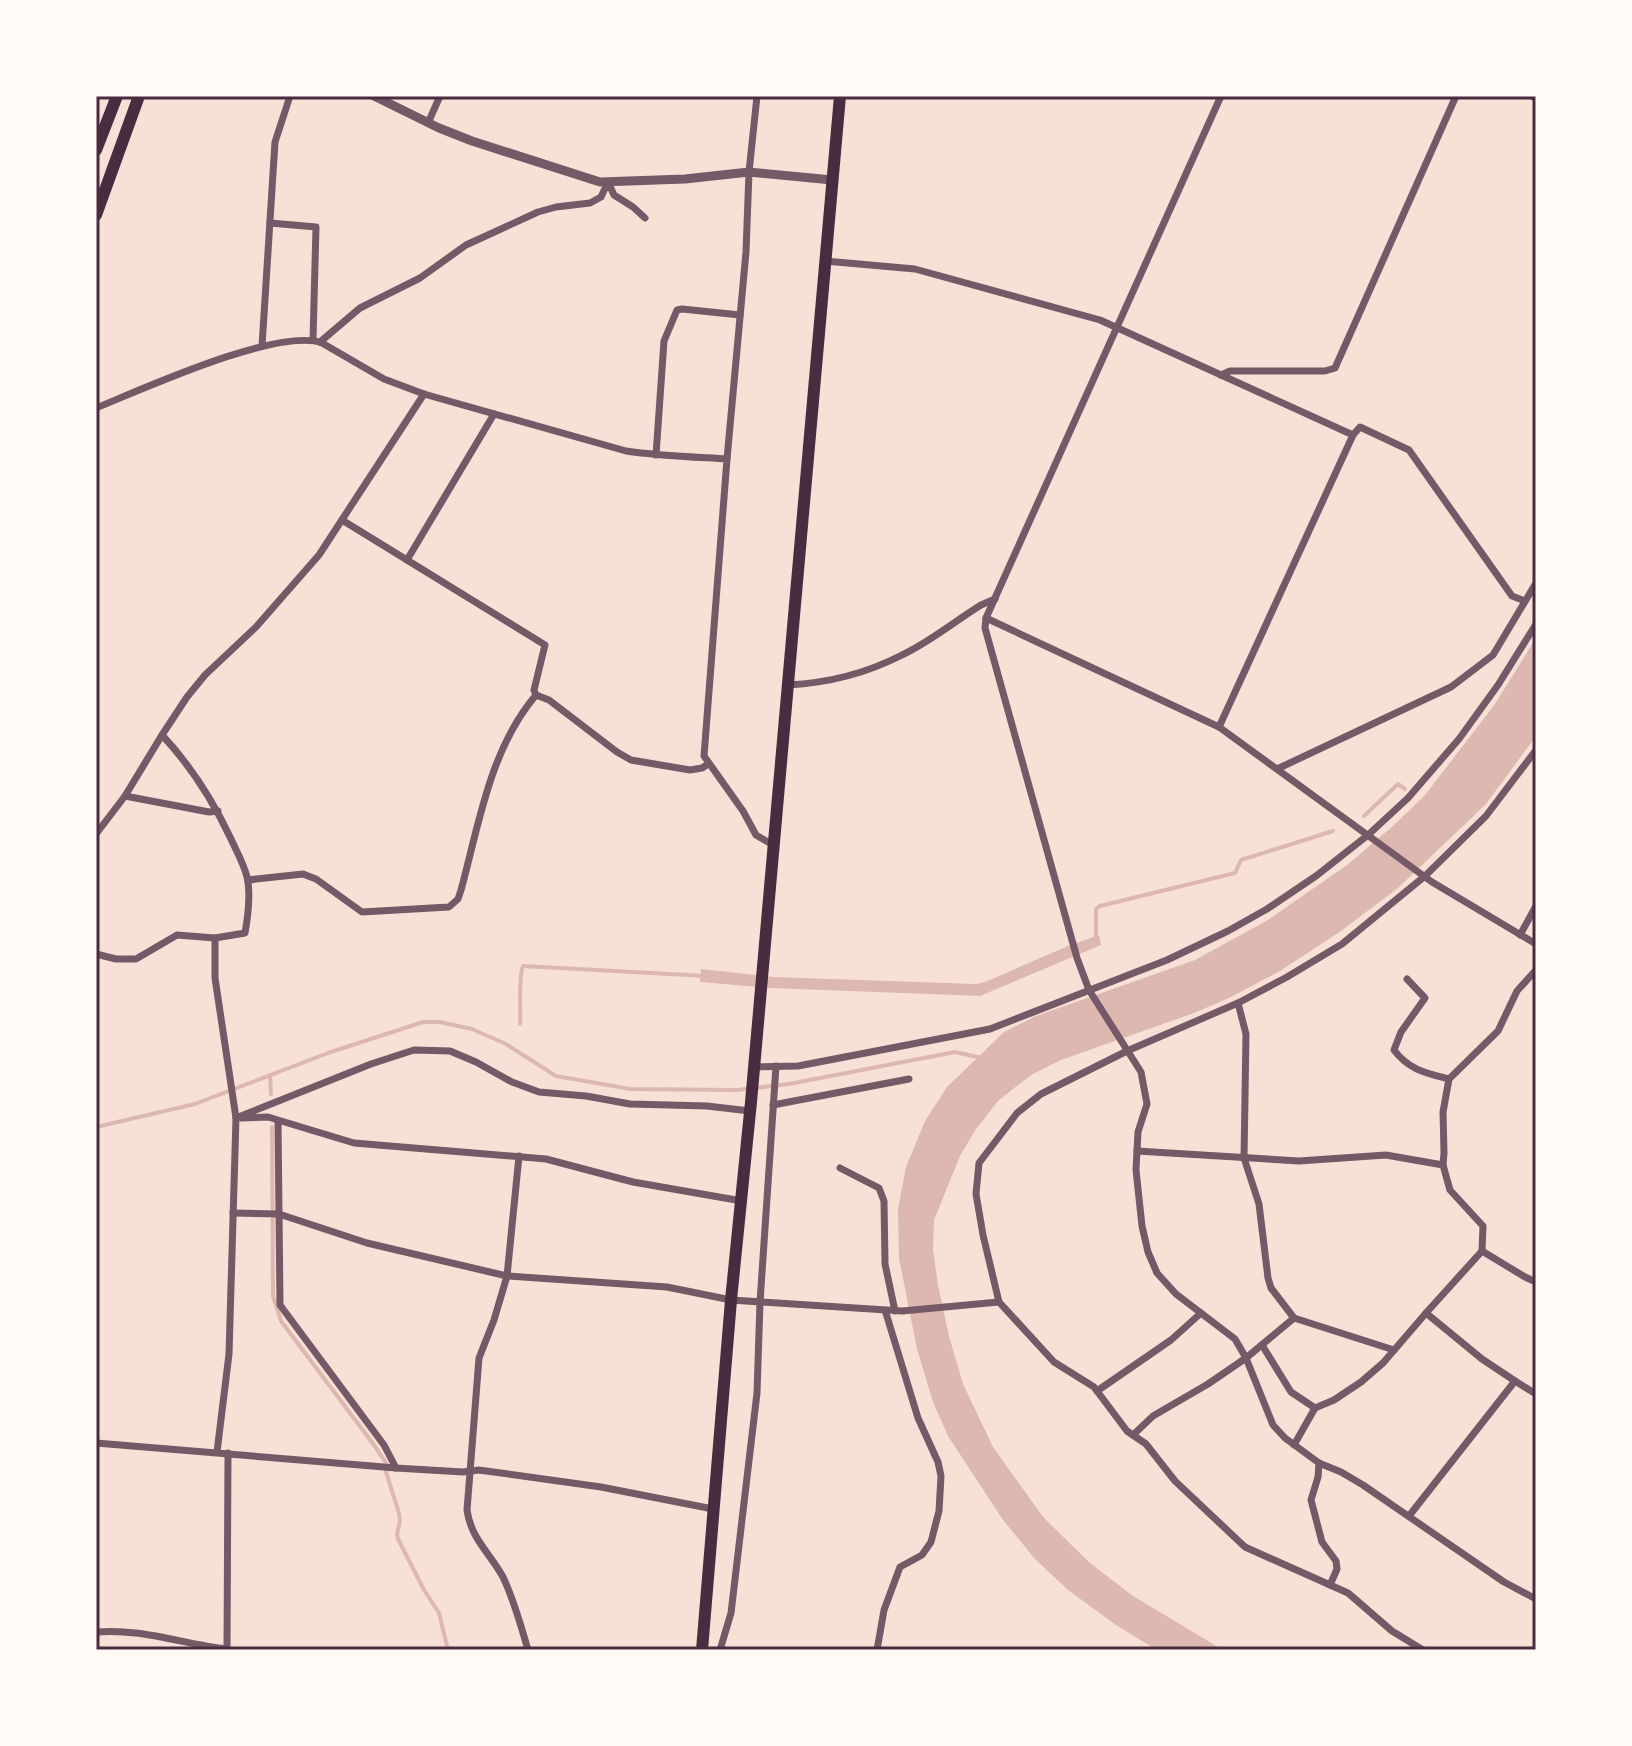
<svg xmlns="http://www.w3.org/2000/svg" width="1632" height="1746" viewBox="0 0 1632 1746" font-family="Ubuntu,sans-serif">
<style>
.water{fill:#dcb8b0}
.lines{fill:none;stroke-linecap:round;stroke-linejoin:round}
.stream{stroke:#dcb8b0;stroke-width:4}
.minor{stroke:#755966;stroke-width:7}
.tertiary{stroke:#755966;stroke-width:9}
.trunk{stroke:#4a2c40;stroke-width:12}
.neatline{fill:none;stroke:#4a2c40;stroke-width:3}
</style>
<rect width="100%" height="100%" fill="#f7e1d7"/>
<g class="water">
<polygon points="1536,638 1536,736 1486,804 1398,888 1341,931 1280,971 1229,998 1194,1013 1061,1060 1033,1074 1018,1085 998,1101 976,1129 960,1156 934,1220 933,1250 938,1285 949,1336 963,1384 993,1447 1010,1471 1044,1518 1090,1563 1133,1596 1223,1650 1157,1650 1116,1625 1068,1590 1035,1559 1003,1520 948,1436 933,1402 917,1349 899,1258 898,1209 906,1167 925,1121 947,1087 1004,1032 1036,1016 1195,960 1268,920 1347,865 1393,826 1425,795 1495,704"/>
<polygon points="1099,935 1101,945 980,996 771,988 700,982 701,969 773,977 976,984 985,982 1068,946"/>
</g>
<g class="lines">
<g class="stream">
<polyline points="1364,816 1398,784 1405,789"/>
<polyline points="1096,941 1096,909 1100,906 1235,873 1241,860 1333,831"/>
<path d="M520 1024C521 1008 518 979 523 966L706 976"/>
<polyline points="270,1075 271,1094"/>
<polyline points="96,1127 195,1104 328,1053 423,1022 440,1022 472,1029 506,1044 556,1076 630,1089 737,1090 789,1084 955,1052 982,1058"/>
<polyline points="272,1127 273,1296 281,1321 374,1445 386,1463 386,1472 399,1513 400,1521 397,1534 398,1539 424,1590 439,1613 448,1650"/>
</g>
<g class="minor">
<polyline points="1221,96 986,618 985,628 1077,958 1089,990 1141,1072 1147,1104 1138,1132 1136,1170 1142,1226 1148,1252 1157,1273 1176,1294 1235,1339 1246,1358 1273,1425 1285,1438 1319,1463 1341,1472 1363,1485 1504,1582 1536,1599"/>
<polyline points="1532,96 1536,98"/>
<polyline points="428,123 440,96"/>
<polyline points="608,182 614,195 633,207 645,218"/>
<polyline points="270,223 316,227 313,340"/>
<polyline points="825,261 915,269 1100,320 1353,435 1219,727"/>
<polyline points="320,342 360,308 420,278 466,245 538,212 556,207 590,203 601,197 608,182"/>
<polyline points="262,346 275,142 290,96"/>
<polyline points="1221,375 1230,371 1325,371 1335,368 1456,96"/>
<path d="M96 408C143 389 278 327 322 343L384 379 424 394 626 451C660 456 694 457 727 459L704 756 743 811 756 835 773 845"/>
<polyline points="1353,435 1360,427 1409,450 1512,596 1525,601"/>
<polyline points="656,455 664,341 677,310 682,309 740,315"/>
<polyline points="727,459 746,252 749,172 757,96"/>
<polyline points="407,560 494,414"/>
<polyline points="986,618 1219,727 1432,882 1536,944"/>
<path d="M788 685C827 683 867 673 902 655 930 642 955 621 981 605L995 599"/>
<polyline points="536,695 549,700 617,752 631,760 690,770 702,768 708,764"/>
<polyline points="1277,769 1451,687 1493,655 1536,583"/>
<polyline points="125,796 209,812 218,811"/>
<polyline points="96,834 125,796 162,735 187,697 205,675 256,627 319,555 424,394"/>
<path d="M248 880 303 874 316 879 362 912 449 907 458 899 461 890C479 824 490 749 536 695L534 690 545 645 342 520"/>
<polyline points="1520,935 1536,906"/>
<polyline points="215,938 215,978 236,1118 229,1354 217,1452"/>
<path d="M96 954 116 959H136L177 935 215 938 245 933C248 916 251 894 247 877 244 864 236 850 230 837 212 799 191 766 162 735"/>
<path d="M1407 979 1425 998 1401 1032 1394 1050C1409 1070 1426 1073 1449 1079"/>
<polyline points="1238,1003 1246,1034 1244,1158 1259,1204 1268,1278 1271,1288 1294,1318 1394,1350"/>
<polyline points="754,1067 798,1066 990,1029 1167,960 1228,931 1267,909 1316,876 1368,835 1408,798 1459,739 1498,685 1536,624"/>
<polyline points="773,1105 909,1079"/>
<polyline points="236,1118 371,1064 414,1050 450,1051 476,1062 512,1082 539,1092 586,1096 630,1104 707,1106 750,1111"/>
<polyline points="242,1118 268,1117 354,1143 546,1159 633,1182 742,1201"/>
<polyline points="278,1121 280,1305 384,1445 396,1468"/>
<polyline points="1137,1151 1299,1161 1386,1155 1443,1165 1450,1190 1483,1226 1482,1251 1426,1313 1482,1359 1515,1381 1409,1516"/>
<path d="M519 1156 507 1276 494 1320 479 1358 467 1510C471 1539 490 1553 503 1577 514 1600 521 1626 528 1650"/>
<polyline points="1443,1165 1444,1153 1443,1112 1449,1079 1498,1031 1517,991 1536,970"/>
<polyline points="840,1168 879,1188 884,1201 885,1264 895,1311"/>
<polyline points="233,1213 279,1214 367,1243 507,1276 667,1287 731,1300 902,1311 999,1302"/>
<polyline points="1482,1251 1525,1277 1536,1282"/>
<polyline points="1262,1345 1291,1392 1315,1408"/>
<polyline points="1515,1381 1536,1394"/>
<polyline points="1097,1391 1171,1340 1201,1313"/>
<polyline points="1133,1435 1153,1416 1208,1384 1246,1358 1294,1318"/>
<polyline points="96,1443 396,1468 463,1472 479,1470 601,1487 713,1509"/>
<polyline points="1294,1445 1315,1408 1334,1400 1361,1382 1383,1363 1426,1313"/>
<polyline points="1319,1463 1318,1477 1311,1500 1322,1542 1336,1561 1337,1569 1330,1585"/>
<path d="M96 1632C140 1628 183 1644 227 1649"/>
<polyline points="227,1650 228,1453"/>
<polyline points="720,1650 731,1613 757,1393 760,1302 776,1066"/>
<polyline points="877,1650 884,1610 900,1567 922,1555 931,1542 939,1511 941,1476 938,1462 918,1418 885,1310"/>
<polyline points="1423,1650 1392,1631 1348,1593 1245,1547 1175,1481 1146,1444 1127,1431 1094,1387 1054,1362 999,1302 983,1235 976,1194 979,1163 1017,1113 1041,1094 1127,1051 1238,1003 1287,977 1342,944 1425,876 1486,816 1536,750"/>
</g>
<polyline class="tertiary" points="374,96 439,128 472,141 600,182 685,179 749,172 832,180"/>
<g class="trunk">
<polyline points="96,150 117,96"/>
<polyline points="96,215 139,96"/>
<polyline points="702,1650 731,1300 751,1102 840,96"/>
</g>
</g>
<rect width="1632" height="1746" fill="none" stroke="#fffaf5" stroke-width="196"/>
<rect x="98" y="98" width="1436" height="1550" class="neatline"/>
</svg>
